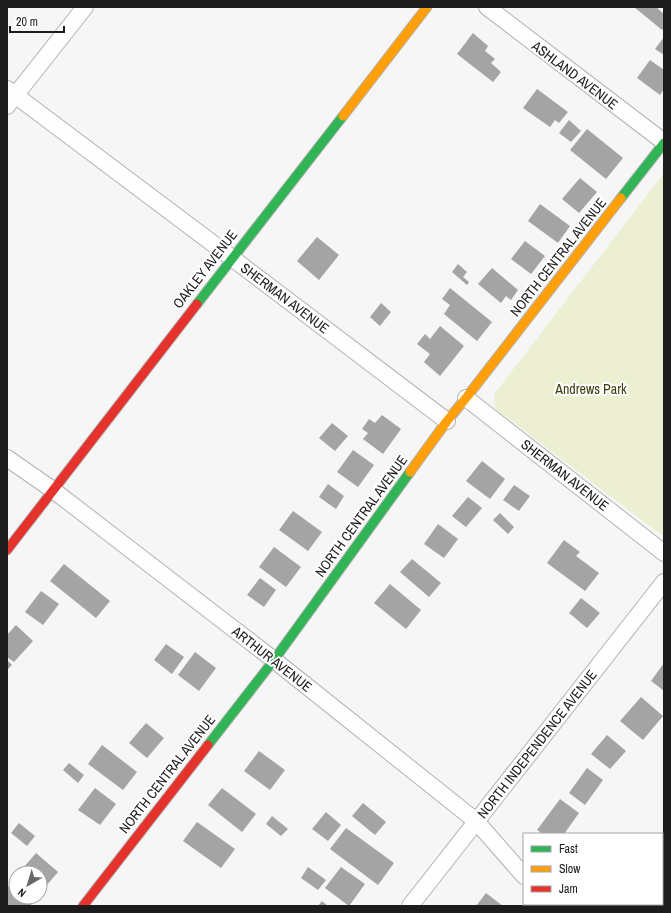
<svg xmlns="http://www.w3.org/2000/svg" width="671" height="913" viewBox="0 0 671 913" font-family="'Archivo Narrow',sans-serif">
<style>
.green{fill:#edefd3}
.building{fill:#a4a4a4}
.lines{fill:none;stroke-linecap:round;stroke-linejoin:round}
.street-casing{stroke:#b3b3b4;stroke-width:18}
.fast-casing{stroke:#b3b3b4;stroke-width:11}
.slow-casing{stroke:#b3b3b4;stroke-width:11}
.jam-casing{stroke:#b3b3b4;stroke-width:11}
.street{stroke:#fefefe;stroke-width:16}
.fast{stroke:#30b455;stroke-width:9}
.slow{stroke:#ff9f0a;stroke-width:9}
.jam{stroke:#e5322d;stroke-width:9}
.labels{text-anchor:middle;stroke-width:4;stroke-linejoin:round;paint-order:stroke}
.street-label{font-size:14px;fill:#1c1c1d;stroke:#fff}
.park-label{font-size:14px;fill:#3d3e0d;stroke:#fff}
</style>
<rect width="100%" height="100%" fill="#f6f6f7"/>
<polygon class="green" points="664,173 664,537 496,409 494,402 495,393"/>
<g class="building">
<polygon points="634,7 656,7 664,14 664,28 662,30"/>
<polygon points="473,33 488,46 485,51 495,59 491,63 501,72 493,82 457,54"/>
<polygon points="664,37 664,55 655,49"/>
<polygon points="650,60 664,70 664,89 660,95 637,78"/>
<polygon points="537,89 568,112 559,123 555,120 550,127 523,108"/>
<polygon points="569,120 581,131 571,142 559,133"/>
<polygon points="587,129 623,158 606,179 570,150"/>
<polygon points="580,178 597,192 579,213 562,199"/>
<polygon points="540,204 570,226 558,243 528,221"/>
<polygon points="317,237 339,255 319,280 297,261"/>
<polygon points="525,241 545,256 531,274 511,259"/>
<polygon points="458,264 467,272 463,277 469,282 467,285 452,272"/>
<polygon points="492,268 518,290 511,300 506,296 501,303 478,284"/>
<polygon points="450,288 492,322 477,341 444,314 450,305 442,299"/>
<polygon points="381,303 391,312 380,326 370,317"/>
<polygon points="440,326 464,346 440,376 424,362 430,354 417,344 425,334 430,339"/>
<polygon points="382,415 401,429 383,454 363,439 368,433 362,429 369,419 375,423"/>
<polygon points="332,423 348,436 335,451 319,438"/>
<polygon points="353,450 374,465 358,487 337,472"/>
<polygon points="482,461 505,479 490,499 466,481"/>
<polygon points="328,484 344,496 336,509 319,497"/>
<polygon points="514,485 530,496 519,511 503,500"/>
<polygon points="468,497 482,508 466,527 452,516"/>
<polygon points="293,511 322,532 308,551 279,530"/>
<polygon points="500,513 514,527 508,534 493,520"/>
<polygon points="438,524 458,539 444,558 424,544"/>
<polygon points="564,540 580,552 576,556 599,573 585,591 547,563"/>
<polygon points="274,547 301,567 286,587 259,567"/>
<polygon points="412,559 441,583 429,597 400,572"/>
<polygon points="64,564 110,601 96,618 50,581"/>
<polygon points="260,578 276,590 264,607 247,595"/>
<polygon points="390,584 421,610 406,629 374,603"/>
<polygon points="41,591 59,604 43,625 25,612"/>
<polygon points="581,598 600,613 587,628 569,613"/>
<polygon points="16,625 33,641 14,662 7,657 7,635"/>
<polygon points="166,644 184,657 172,674 154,660"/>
<polygon points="195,652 216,668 199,691 178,675"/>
<polygon points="7,660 12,665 7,670"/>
<polygon points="664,663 664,691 651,681"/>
<polygon points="641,697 663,716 643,740 620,721"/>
<polygon points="146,723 164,738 147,758 129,743"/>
<polygon points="607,735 626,751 610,769 591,754"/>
<polygon points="102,745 137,772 123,790 88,764"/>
<polygon points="259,751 285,770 270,790 244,771"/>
<polygon points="69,763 84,775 78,783 63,770"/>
<polygon points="587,768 603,780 585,805 569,793"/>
<polygon points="95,788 116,804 100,825 78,810"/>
<polygon points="222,788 256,814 242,832 208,805"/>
<polygon points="560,799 579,813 564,834 543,834 537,830"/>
<polygon points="363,803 386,822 375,835 352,816"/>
<polygon points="326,812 341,825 328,841 312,829"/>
<polygon points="272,816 288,829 281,836 266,824"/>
<polygon points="197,822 235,849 221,868 183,841"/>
<polygon points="19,823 35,836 27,846 11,833"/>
<polygon points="346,828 394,863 378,885 330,849"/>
<polygon points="36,853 58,872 46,886 40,881 40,873 31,873 24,867"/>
<polygon points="308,867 326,880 318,890 301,878"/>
<polygon points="341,867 365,884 349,906 325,888"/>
<polygon points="9,886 16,892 16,897 23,897 33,906 7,906 7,887"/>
<polygon points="662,890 664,891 664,906 632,906 634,904 662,904"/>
<polygon points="486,893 503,906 476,906"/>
<polygon points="322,901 328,906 318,906"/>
</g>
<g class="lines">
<defs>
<g id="street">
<polyline points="487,7 664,142"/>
<polyline points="7,89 232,258 447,421"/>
<polyline points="7,106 85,7"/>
<polyline points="466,398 664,553"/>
<polyline points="7,458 53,490 274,660 476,821 524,876"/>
<polyline points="548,904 550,906"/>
<polyline points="410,906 664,582"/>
</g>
<g id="fast">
<polyline points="621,198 664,143"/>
<polyline points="197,304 343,116"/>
<polyline points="208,745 274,660 410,472"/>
</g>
<g id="slow">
<polyline points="343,116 427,7"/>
<polyline points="410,472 447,421 466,398 621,198"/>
</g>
<g id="jam">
<polyline points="7,550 197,304"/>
<polyline points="83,906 208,745"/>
</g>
</defs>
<use href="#street" class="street-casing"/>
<use href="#fast" class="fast-casing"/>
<use href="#slow" class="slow-casing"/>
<use href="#jam" class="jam-casing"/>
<use href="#street" class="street"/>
<use href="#fast" class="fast"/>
<use href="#slow" class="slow"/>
<use href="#jam" class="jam"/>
</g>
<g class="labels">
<g class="street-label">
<text transform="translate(575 75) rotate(37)" y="5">ASHLAND AVENUE</text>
<text transform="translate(558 257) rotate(-52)" y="5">NORTH CENTRAL AVENUE</text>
<text transform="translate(205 269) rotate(-52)" y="5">OAKLEY AVENUE</text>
<text transform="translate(285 298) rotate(37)" y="5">SHERMAN AVENUE</text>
<text transform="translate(565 475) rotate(38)" y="5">SHERMAN AVENUE</text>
<text transform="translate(361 516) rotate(-54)" y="5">NORTH CENTRAL AVENUE</text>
<text transform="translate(272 659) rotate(38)" y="5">ARTHUR AVENUE</text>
<text transform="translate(537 744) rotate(-52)" y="5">NORTH INDEPENDENCE AVENUE</text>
<text transform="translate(167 774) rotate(-52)" y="5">NORTH CENTRAL AVENUE</text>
</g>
<g class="park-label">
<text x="591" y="394">Andrews Park</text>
</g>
</g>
<rect width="671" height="913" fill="none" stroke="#1c1c1d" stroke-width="16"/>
<rect x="523" y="833" width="140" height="72" fill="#ffffff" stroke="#a4a4a5"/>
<rect x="531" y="846" width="20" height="6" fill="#30b455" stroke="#a4a4a5"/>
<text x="559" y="853" font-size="12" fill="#1c1c1d">Fast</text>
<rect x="531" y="866" width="20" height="6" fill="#ff9f0a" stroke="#a4a4a5"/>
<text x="559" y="873" font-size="12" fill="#1c1c1d">Slow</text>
<rect x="531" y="886" width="20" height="6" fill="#e5322d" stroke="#a4a4a5"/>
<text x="559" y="893" font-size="12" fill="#1c1c1d">Jam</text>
<g transform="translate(28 885) rotate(218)"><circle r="19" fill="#ffffff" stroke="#a4a4a5"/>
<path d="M0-3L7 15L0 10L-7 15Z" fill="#686869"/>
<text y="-6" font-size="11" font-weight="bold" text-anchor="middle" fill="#1c1c1d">N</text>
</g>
<path d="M10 26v6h54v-6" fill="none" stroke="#1c1c1d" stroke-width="2"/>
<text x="16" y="26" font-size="12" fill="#1c1c1d" stroke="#ffffff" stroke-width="3" paint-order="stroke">20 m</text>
</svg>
